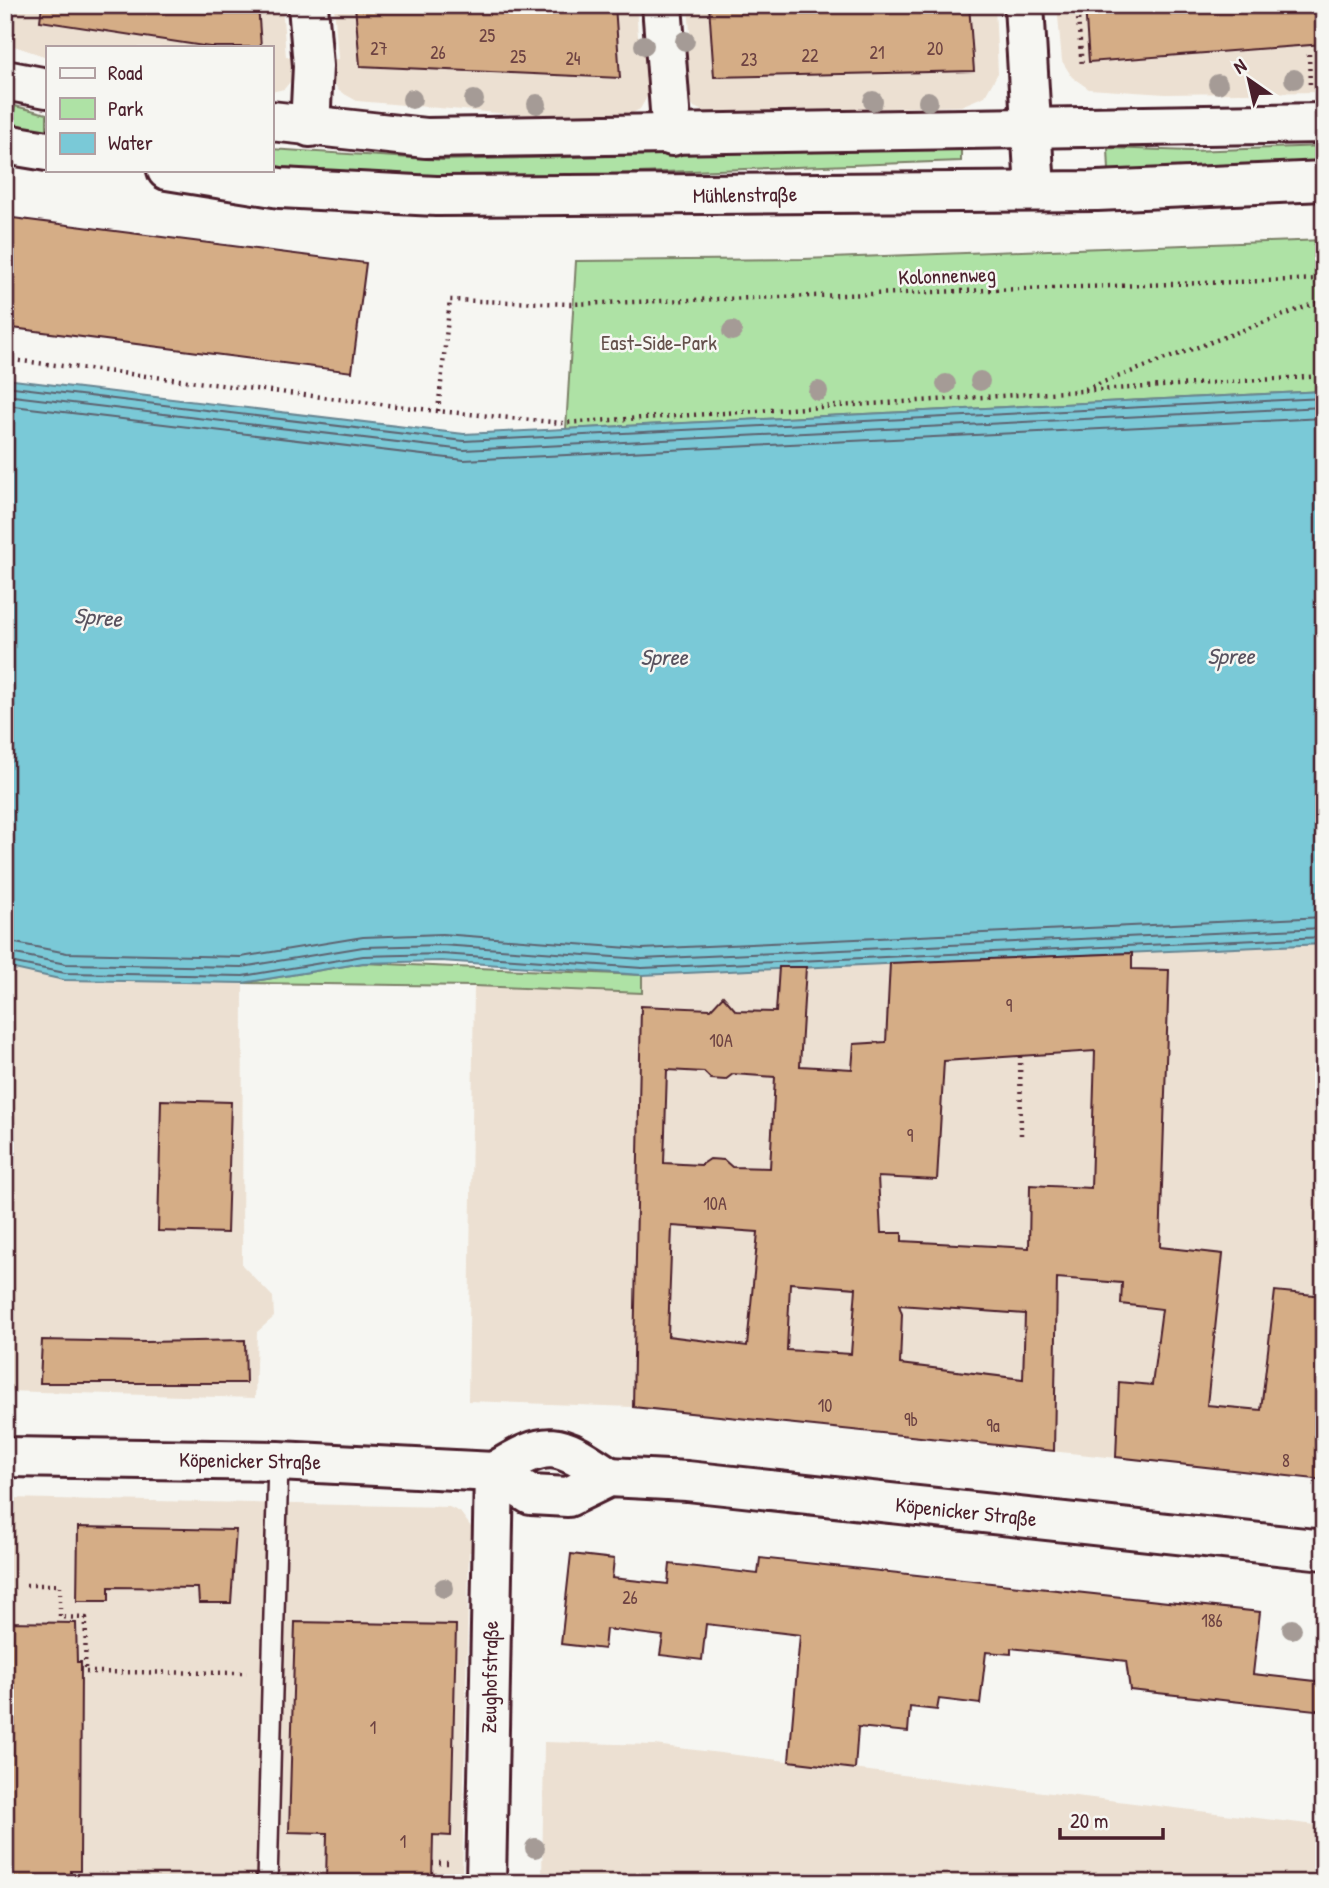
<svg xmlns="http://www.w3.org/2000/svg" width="1329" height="1888" viewBox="0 0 1329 1888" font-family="'Patrick Hand',sans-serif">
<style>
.built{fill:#ece0d2}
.green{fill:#aee2a5;stroke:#7c8068;stroke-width:2}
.water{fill:#7ac9d7;stroke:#678592;stroke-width:2}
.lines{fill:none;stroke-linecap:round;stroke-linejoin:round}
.shore{stroke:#5d6370;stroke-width:2}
.building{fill:#d5ad86;stroke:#4a1f2b;stroke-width:2;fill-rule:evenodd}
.lane-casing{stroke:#4a1f2b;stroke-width:24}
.street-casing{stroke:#4a1f2b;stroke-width:44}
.secondary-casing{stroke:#4a1f2b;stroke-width:44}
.path{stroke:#4a1f2b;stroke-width:4.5;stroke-dasharray:2 5;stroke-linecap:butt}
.lane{stroke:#f6f6f2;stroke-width:19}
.street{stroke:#f6f6f2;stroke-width:38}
.secondary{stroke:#f6f6f2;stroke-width:38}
.tree{fill:#a59b96}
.labels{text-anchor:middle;stroke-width:5;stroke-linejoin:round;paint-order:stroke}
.number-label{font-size:18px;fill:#6d4242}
.street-label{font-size:21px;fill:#4a1f2b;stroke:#f6f6f2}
.park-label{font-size:21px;fill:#63504a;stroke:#f6f6f2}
.water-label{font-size:23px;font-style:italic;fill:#58525f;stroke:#f6f6f2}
</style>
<rect width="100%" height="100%" fill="#f6f6f2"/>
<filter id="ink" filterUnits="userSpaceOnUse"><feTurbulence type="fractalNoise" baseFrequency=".0143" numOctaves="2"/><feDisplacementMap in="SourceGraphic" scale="14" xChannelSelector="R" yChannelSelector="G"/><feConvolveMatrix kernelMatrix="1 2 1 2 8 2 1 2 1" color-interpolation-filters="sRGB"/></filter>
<g filter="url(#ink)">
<g class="built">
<polygon points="5,5 282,5 286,57 296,57 295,76 284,89 271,92 271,47 47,47 47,57 5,43"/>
<polygon points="334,5 636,5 638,36 649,36 651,90 640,109 625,117 509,114 357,101 339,91 329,75 328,60 338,59"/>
<polygon points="688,5 995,5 998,73 985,96 961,106 707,113 694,107 687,97 680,34 690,33"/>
<polygon points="1057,5 1324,5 1324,92 1165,94 1089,89 1072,77 1062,61"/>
<polygon points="1324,943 1324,1480 633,1407 468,1401 474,986 641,993 642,975"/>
<polygon points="5,967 64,980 243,983 242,1265 273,1297 274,1317 257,1332 255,1398 5,1391"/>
<polygon points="5,1498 449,1507 460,1512 477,1535 475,1552 469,1552 462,1883 5,1883"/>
<polygon points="544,1742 654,1745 1324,1826 1318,1883 542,1883"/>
</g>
<g class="green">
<polygon points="15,106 47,114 47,134 11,127"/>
<polygon points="1324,146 1324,163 1109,171 1108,148 1191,151"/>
<polygon points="961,148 961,161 442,180 271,166 271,149 442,160"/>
<polygon points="1324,240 1324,391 566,429 576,261 803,259"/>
<polygon points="363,963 642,975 642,993 474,986 243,983"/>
</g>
<polygon class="water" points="5,379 464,434 1324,391 1324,944 642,975 441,961 363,963 243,983 64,980 5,967"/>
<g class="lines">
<g class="shore">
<polyline points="5,386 464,441 1324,398"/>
<polyline points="5,395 464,450 1324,407"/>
<polyline points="5,405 464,460 1324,418"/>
<polyline points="5,941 67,953 241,957 363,937 442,934 642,949 1324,917"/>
<polyline points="5,952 66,964 242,967 363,947 441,945 642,959 1324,928"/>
<polyline points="5,961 65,973 243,976 363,956 441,954 642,968 1324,937"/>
</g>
</g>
<g class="building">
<polygon points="42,5 258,5 261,47 210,47 40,21"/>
<polygon points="355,5 615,5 620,78 360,66"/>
<polygon points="709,5 969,5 974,71 714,77"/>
<polygon points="1085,5 1324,5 1324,44 1089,62"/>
<polygon points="5,217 366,263 352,372 5,327"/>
<path d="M1132 953V969L1169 970 1160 1247 1223 1254 1207 1405 1261 1410 1275 1291 1324 1296V1372L1320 1406 1324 1407V1480L1116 1457 1119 1382 1152 1385 1162 1309 1121 1304 1122 1283 1057 1278 1054 1451 633 1407 641 1006 711 1009 723 996 736 1011 776 1012 779 967H806L800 1066 852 1069 854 1044 886 1042 890 963ZM1095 1051 1091 1188 1030 1185 1029 1248 902 1241V1233H881L878 1177 937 1180 944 1061ZM667 1070 704 1072 711 1079 725 1080 733 1074 775 1077 770 1168 732 1167 724 1160 710 1159 701 1165 664 1163ZM672 1226 758 1232 747 1346 668 1336ZM790 1283 856 1288 851 1354 787 1350ZM899 1305 1025 1314 1023 1379 900 1364 902 1314Z"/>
<polygon points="161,1100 231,1102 227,1233 158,1231"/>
<polygon points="42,1340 146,1342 245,1340 246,1383 40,1383"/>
<polygon points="78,1527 236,1530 231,1603 199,1603 198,1588 109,1587 109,1601 77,1601"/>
<polygon points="571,1554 614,1559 612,1578 668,1584 670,1564 758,1574 760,1558 1260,1612 1253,1674 1324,1682 1324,1711 1130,1690 1126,1661 1011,1648 1011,1654 986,1652 980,1704 939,1699 937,1710 910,1707 908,1732 858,1727 855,1769 789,1761 800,1635 706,1624 702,1660 660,1655 663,1636 606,1629 604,1649 561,1644"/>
<polygon points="5,1622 76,1623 77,1662 81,1662 80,1871 71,1871 71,1883 5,1883"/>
<polygon points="295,1622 456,1625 451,1836 433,1835 432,1882 326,1883 327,1833 289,1832"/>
</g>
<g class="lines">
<defs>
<polyline id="lane" points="267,1883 278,1461"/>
<g id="street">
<polyline points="308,5 313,66 310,127"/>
<polyline points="662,5 672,136"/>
<polyline points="1024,5 1035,190"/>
<polyline points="486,1883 494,1472"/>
</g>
<g id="secondary">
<polyline points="5,80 47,88"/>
<polyline points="271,121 426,138 1324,123"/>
<polyline points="5,144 47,151"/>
<polyline points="167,170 280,188 436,196 1097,191 1324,181"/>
<polyline points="5,1457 278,1461 494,1472 531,1495 568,1497 609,1477 687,1481 1324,1550"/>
<path d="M494 1472C549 1438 556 1441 609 1477"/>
</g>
</defs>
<use href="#lane" class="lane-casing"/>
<use href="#street" class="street-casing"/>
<use href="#secondary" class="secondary-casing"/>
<g class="path">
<polyline points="1077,5 1082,67"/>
<polyline points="1309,54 1310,86"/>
<polyline points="5,359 438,411 562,423 1324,376"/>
<polyline points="1085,389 1324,300"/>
<polyline points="438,411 450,300 571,304 1324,279"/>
<polyline points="1020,1056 1021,1135"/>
<polyline points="26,1585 60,1585 60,1617 86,1618 85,1672 247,1673"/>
<polyline points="432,1863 452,1863"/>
</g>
<use href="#lane" class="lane"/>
<use href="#street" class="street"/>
<use href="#secondary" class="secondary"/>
</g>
<g class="tree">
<circle cx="685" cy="41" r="10"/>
<circle cx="644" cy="45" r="10"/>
<circle cx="1294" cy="79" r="10"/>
<circle cx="1218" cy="84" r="10"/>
<circle cx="412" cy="99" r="10"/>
<circle cx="474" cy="100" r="10"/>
<circle cx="873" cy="101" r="10"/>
<circle cx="928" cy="101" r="10"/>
<circle cx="537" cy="104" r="10"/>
<circle cx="732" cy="331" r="10"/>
<circle cx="980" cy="381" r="10"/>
<circle cx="946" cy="384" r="10"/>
<circle cx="818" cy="391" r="10"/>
<circle cx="444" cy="1588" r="10"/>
<circle cx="1292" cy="1629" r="10"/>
<circle cx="535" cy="1848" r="10"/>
</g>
</g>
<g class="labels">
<g class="number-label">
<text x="487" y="42">25</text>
<text x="379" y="55">27</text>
<text x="935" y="55">20</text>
<text x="438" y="59">26</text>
<text x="877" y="59">21</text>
<text x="810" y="62">22</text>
<text x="518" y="63">25</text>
<text x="573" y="65">24</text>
<text x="749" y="66">23</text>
<text x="1009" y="1012">9</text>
<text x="721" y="1047">10A</text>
<text x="910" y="1142">9</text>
<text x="715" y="1210">10A</text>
<text x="825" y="1412">10</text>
<text x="911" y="1426">9b</text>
<text x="993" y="1432">9a</text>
<text x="1286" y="1467">8</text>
<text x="630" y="1604">26</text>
<text x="1212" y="1627">186</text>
<text x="373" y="1734">1</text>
<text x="403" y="1848">1</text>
</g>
<g class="street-label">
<text transform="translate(745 195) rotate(-1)" y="7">Mühlenstraße</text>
<text transform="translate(947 276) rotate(-2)" y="7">Kolonnenweg</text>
<text transform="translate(250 1461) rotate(1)" y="7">Köpenicker Straße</text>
<text transform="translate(966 1512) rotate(6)" y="7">Köpenicker Straße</text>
<text transform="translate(490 1677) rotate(-89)" y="7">Zeughofstraße</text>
</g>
<g class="park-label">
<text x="659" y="350">East-Side-Park</text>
</g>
<g class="water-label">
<text transform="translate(98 617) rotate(5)" y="8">Spree</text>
<text x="1231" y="664">Spree</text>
<text x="664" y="665">Spree</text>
</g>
</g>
<rect width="1329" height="1888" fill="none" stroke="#f6f6f2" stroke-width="28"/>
<rect x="14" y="14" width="1301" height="1860" fill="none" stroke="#4a1f2b" stroke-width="2.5" filter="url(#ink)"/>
<rect x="46" y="46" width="228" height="126" fill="#f6f6f2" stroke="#b1a0a2" stroke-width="2"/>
<rect x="60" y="68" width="35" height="10" fill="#f6f6f2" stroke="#b1a0a2" stroke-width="2"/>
<text x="108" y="80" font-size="21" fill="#4a1f2b">Road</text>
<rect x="60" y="98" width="35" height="21" fill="#aee2a5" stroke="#b1a0a2" stroke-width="2"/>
<text x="108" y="116" font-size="21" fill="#4a1f2b">Park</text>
<rect x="60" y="133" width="35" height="21" fill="#7ac9d7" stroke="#b1a0a2" stroke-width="2"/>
<text x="108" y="150" font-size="21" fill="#4a1f2b">Water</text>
<g transform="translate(1249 80) rotate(326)" stroke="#f6f6f2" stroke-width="5" paint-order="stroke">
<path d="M0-5L12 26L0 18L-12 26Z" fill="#4a1f2b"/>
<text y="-10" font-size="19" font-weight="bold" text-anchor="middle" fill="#4a1f2b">N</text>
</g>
<path d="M1060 1828v10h103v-10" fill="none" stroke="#4a1f2b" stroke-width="3.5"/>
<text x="1070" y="1828" font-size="21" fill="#4a1f2b" stroke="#f6f6f2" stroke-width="5" paint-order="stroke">20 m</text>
</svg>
